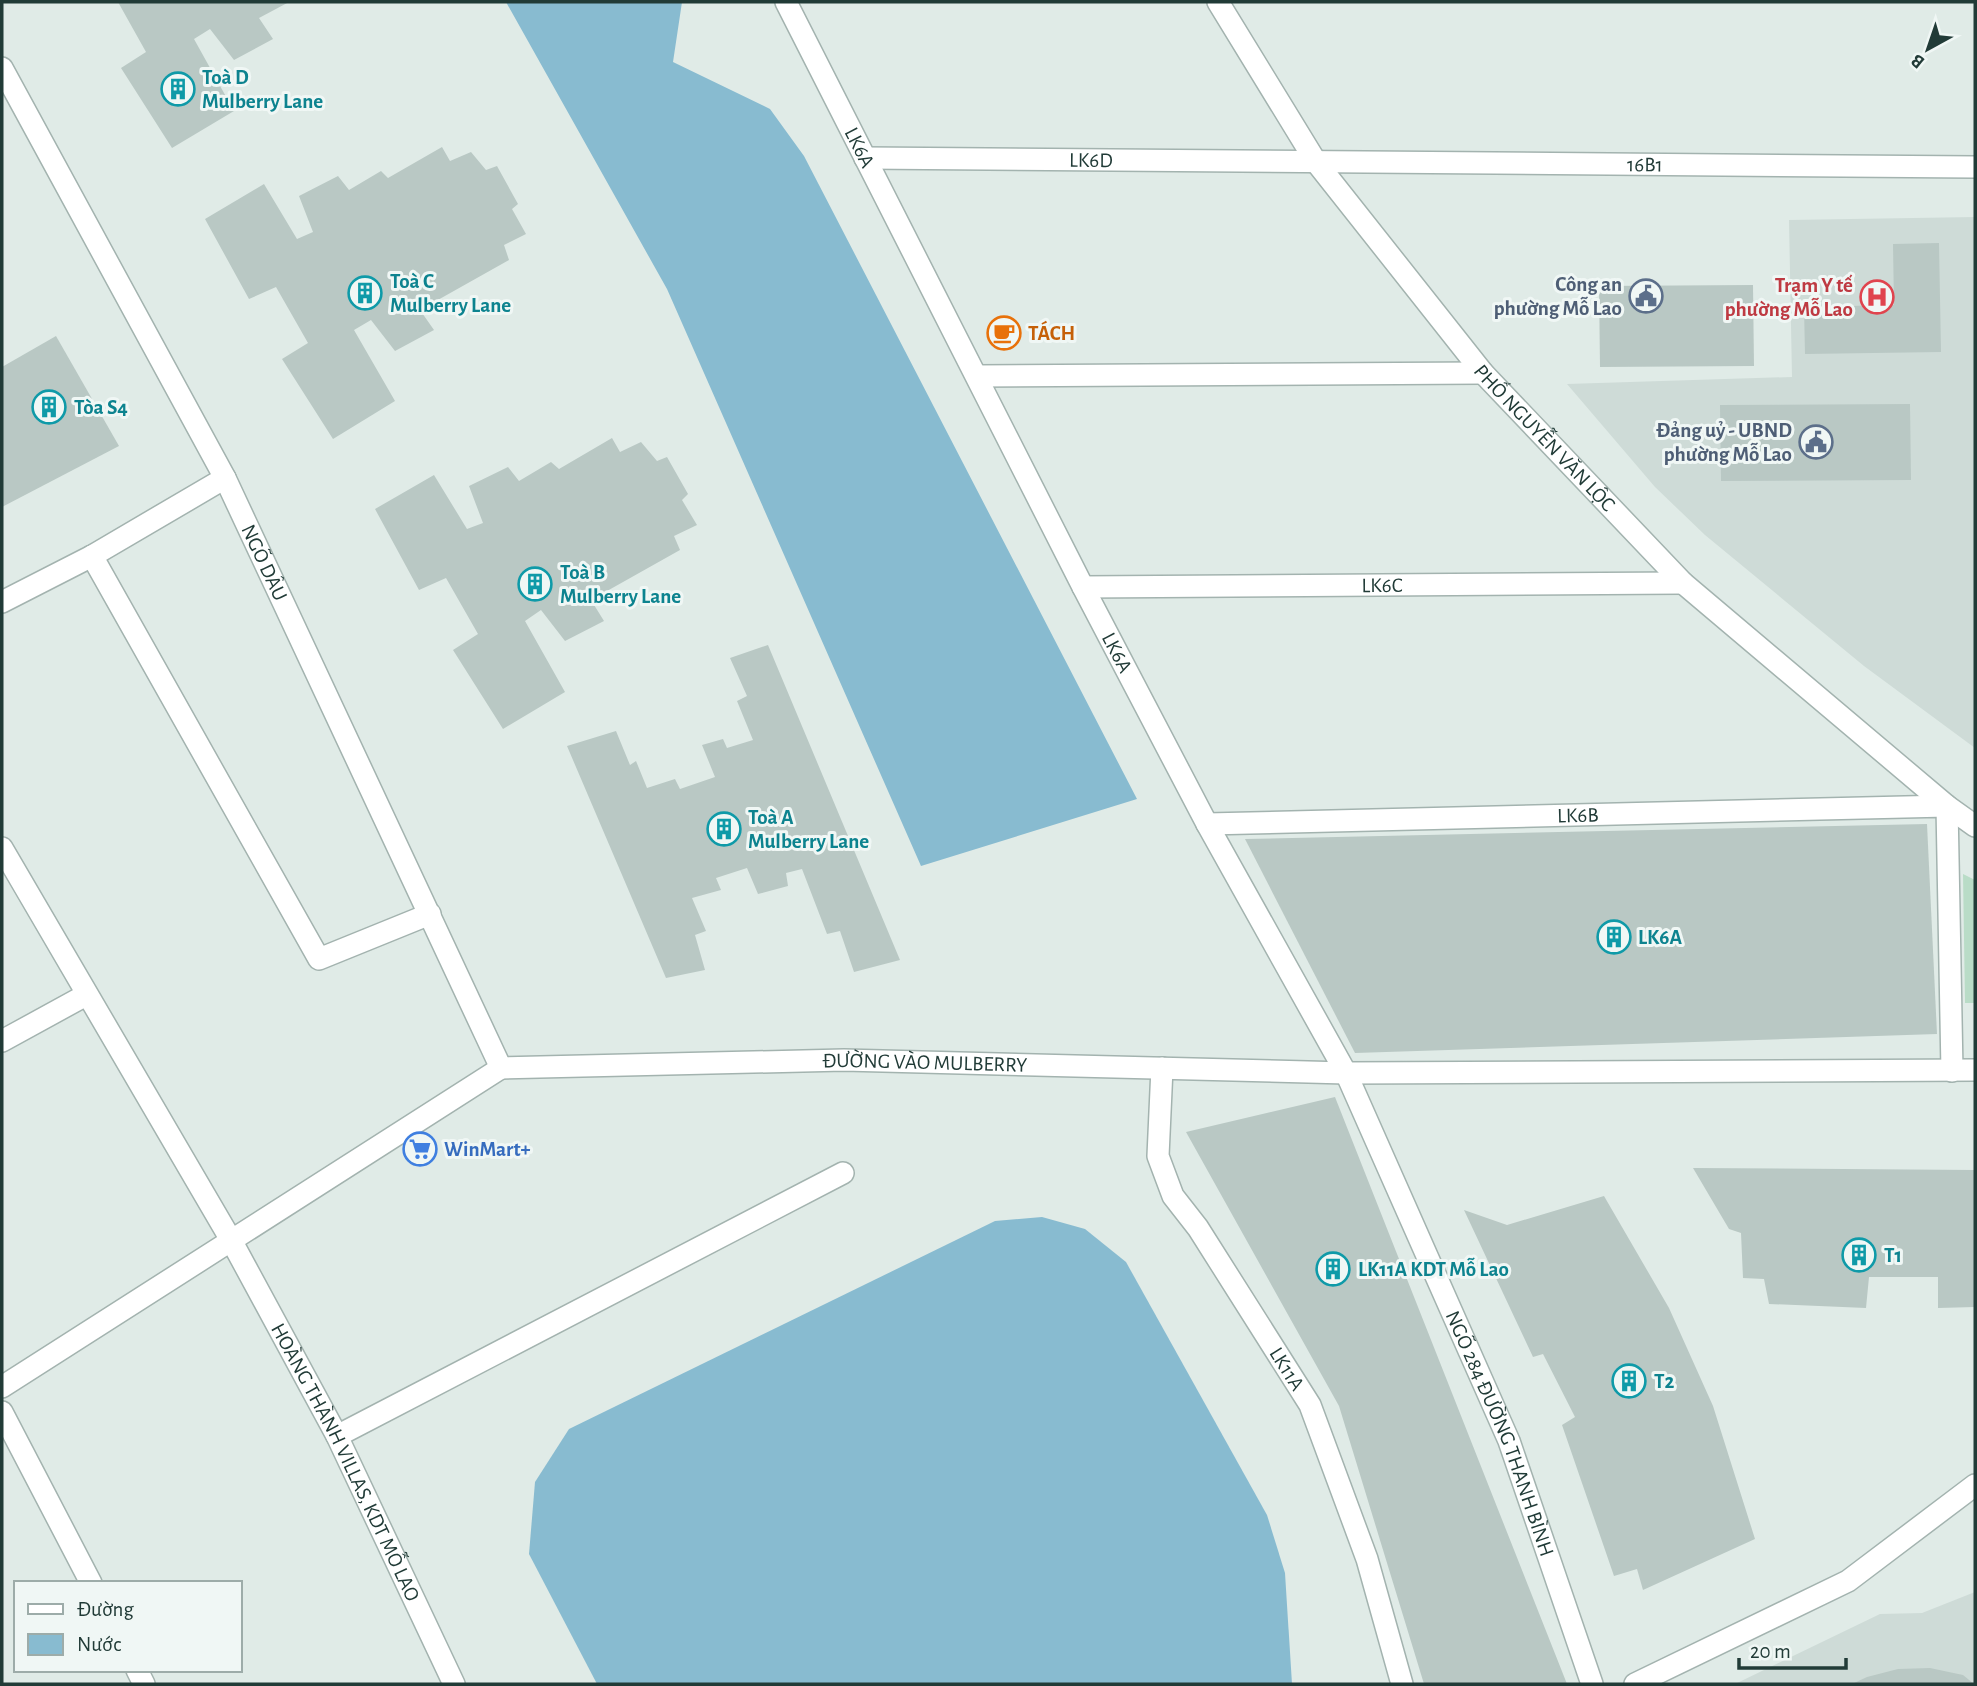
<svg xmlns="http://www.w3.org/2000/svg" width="1977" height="1686" viewBox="0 0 1977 1686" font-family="'Alegreya Sans',sans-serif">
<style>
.built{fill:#cedbd7}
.green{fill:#b9dcc7}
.water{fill:#88bbd0}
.building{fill:#b9c8c4}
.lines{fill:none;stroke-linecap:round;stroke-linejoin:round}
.minor-casing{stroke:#a3b3af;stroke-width:24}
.tertiary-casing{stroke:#a3b3af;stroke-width:24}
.minor{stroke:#fff;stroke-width:21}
.tertiary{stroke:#fff;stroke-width:21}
.labels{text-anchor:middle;stroke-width:6;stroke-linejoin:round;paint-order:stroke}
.culture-label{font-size:21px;font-weight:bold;fill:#0d838f;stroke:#f0f7f5;text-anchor:start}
.street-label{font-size:21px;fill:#213b37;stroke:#f0f7f5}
.service-label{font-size:21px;font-weight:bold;fill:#4e5e75;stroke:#f0f7f5;text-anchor:end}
.health-label{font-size:21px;font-weight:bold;fill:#be3a42;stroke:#f0f7f5;text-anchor:end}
.food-label{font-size:21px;font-weight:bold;fill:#c56008;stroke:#f0f7f5;text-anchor:start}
.shop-label{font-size:21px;font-weight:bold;fill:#366cbe;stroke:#f0f7f5;text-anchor:start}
</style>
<rect width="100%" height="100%" fill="#e0ebe7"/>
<g class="built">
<polygon points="1975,217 1975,748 1864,666 1705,535 1655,487 1567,384 1792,377 1789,220"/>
<polygon points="1975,1592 1975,1684 1735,1684 1880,1614 1922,1613"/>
</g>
<polygon class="green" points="1963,874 1975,880 1975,1003 1965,1003"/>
<g class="water">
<polygon points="506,2 682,2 673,62 770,109 804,156 1137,799 921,866 667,289"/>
<polygon points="1042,1217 1085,1229 1126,1262 1267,1515 1285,1573 1292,1684 597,1684 529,1554 535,1482 569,1429 995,1221"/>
</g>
<g class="building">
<polygon points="118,2 289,2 259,18 273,39 234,60 210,29 194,39 234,111 172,148 121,68 146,52"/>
<polygon points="442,147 450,161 471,152 486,170 497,166 518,204 512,209 526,234 504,245 509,260 420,310 434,330 395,351 371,320 354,330 395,401 333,439 282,359 308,343 276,287 249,299 205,219 264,184 297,239 313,232 299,196 338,176 349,190 381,171 388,178"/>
<polygon points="1939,243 1941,352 1805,354 1804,307 1894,305 1893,244"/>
<polygon points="1753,285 1754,366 1600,367 1599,286"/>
<polygon points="56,336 119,446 2,507 2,367"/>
<polygon points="1910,404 1911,480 1721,481 1720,405"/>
<polygon points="612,438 620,452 641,442 657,461 667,457 688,494 682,500 697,525 674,536 680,550 591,600 604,621 565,641 541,610 525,621 565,692 503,729 453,650 478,634 446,578 419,590 375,509 434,475 467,529 483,523 469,486 508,467 519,481 551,462 559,469"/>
<polygon points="768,645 900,960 854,972 840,931 827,934 802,869 786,873 788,886 758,894 747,868 716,878 721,890 692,898 706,931 695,935 705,970 666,978 567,746 616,731 630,765 636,761 647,788 675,779 680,789 715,777 702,745 723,739 727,748 753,740 737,701 747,696 730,658"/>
<polygon points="1927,824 1937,1034 1355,1053 1245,839"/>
<polygon points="1335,1097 1567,1684 1424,1684 1339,1406 1186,1132"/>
<polygon points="1693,1168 1975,1170 1975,1307 1938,1308 1938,1277 1869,1277 1866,1308 1769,1304 1764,1279 1743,1278 1741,1233 1729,1229"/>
<polygon points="1604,1196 1669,1308 1713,1406 1755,1539 1643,1590 1637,1569 1614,1576 1562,1425 1575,1417 1543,1354 1533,1357 1464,1210 1507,1225"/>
<polygon points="1930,1668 1963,1675 1974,1684 1852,1684 1867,1677 1898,1669"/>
</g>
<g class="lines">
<defs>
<g id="minor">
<path id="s1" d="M786 2 1083 587 1207 824 1346 1073 1509 1441 1592 1684"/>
<path id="s2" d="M2 68 225 478 501 1068"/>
<path id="s3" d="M865 158 1975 167"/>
<polyline points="977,376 1483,373"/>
<polyline points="92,556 319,959 430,914"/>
<path id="s4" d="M1083 587 1683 583"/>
<polyline points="2,602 92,556 225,478"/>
<path id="s5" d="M1207 824 1947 806 1952 1071"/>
<path id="s6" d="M2 848 231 1240 337 1436 454 1684"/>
<polyline points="2,1041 86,995"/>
<path id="s7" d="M501 1068 844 1060 1346 1073 1975 1070"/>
<path id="s8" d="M1162 1068 1158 1156 1173 1196 1198 1228 1310 1405 1367 1559 1402 1684"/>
<polyline points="2,1387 501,1068"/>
<polyline points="2,1412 91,1583"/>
<polyline points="337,1436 843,1173"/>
<polyline points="137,1670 144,1684"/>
<polyline points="1635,1684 1848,1581 1975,1485"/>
</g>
<g id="tertiary">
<path id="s9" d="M1218 2 1316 162 1483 373 1683 583 1947 806 1975 826"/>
</g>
</defs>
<use href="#minor" class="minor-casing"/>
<use href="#tertiary" class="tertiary-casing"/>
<use href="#minor" class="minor"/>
<use href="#tertiary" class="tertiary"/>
</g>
<defs>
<symbol id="building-ring" viewBox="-11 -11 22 22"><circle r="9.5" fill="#f0f7f5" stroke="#0f9aa8" stroke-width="1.5"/><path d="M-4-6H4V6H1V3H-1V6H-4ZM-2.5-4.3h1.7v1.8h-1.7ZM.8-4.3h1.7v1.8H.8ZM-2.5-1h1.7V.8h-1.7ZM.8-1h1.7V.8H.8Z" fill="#0f9aa8"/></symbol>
<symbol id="civic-ring" viewBox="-11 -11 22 22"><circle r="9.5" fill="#f0f7f5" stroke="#5c6f8a" stroke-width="1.5"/><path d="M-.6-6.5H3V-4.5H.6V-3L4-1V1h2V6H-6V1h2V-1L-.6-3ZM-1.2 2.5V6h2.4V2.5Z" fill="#5c6f8a"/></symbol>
<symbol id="hospital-ring" viewBox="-11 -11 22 22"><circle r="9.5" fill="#f0f7f5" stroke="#e0444e" stroke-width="1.5"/><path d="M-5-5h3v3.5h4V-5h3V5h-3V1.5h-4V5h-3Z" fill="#e0444e"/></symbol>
<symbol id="cafe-ring" viewBox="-11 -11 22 22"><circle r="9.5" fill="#f0f7f5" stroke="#e8710a" stroke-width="1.5"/><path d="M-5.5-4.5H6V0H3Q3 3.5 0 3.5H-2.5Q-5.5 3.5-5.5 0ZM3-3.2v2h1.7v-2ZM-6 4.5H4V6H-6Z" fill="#e8710a"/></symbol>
<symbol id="supermarket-ring" viewBox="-11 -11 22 22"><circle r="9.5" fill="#f0f7f5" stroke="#3f7fe0" stroke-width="1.5"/><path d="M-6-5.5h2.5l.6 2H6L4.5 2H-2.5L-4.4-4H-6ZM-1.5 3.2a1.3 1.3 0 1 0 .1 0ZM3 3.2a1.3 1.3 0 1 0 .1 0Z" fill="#3f7fe0"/></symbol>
</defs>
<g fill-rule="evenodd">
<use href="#building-ring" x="159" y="70" width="38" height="38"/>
<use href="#building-ring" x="346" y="274" width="38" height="38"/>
<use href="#civic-ring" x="1627" y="277" width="38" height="38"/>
<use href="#hospital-ring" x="1858" y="278" width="38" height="38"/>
<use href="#cafe-ring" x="985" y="314" width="38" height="38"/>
<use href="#building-ring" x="30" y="388" width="38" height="38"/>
<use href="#civic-ring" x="1797" y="423" width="38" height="38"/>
<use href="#building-ring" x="516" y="565" width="38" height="38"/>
<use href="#building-ring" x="705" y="810" width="38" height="38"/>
<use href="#building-ring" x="1595" y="918" width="38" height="38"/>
<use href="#supermarket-ring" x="401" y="1130" width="38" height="38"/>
<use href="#building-ring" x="1840" y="1236" width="38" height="38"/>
<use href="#building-ring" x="1314" y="1250" width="38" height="38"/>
<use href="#building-ring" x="1610" y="1362" width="38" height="38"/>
</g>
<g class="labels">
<g class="culture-label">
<text x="202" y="84">Toà D<tspan x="202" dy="24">Mulberry Lane</tspan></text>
<text x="390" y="288">Toà C<tspan x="390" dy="24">Mulberry Lane</tspan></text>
<text x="74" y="414">Tòa S4</text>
<text x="560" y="579">Toà B<tspan x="560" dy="24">Mulberry Lane</tspan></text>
<text x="748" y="824">Toà A<tspan x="748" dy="24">Mulberry Lane</tspan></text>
<text x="1638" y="944">LK6A</text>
<text x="1884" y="1262">T1</text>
<text x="1358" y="1276">LK11A KDT Mỗ Lao</text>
<text x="1654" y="1388">T2</text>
</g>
<g class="street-label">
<text dy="7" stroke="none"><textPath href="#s1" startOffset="163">LK6A</textPath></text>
<text dy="7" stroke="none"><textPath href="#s3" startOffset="226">LK6D</textPath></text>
<text dy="7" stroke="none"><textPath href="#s3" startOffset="780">16B1</textPath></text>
<text dy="7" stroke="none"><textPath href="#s9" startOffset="546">PHỐ NGUYỄN VĂN LỘC</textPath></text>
<text dy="7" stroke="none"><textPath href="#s2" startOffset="560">NGÕ DÂU</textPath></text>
<text dy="7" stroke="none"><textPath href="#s4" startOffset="299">LK6C</textPath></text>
<text dy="7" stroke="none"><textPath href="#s1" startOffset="730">LK6A</textPath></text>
<text dy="7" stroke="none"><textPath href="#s5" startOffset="371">LK6B</textPath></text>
<text dy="7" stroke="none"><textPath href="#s7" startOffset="424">ĐƯỜNG VÀO MULBERRY</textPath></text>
<text dy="7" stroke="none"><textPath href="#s8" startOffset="338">LK11A</textPath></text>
<text dy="7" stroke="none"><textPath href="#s1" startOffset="1601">NGÕ 284 ĐƯỜNG THANH BÌNH</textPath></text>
<text dy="7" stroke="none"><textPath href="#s6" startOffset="704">HOÀNG THÀNH VILLAS, KDT MỖ LAO</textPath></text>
</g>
<g class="service-label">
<text x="1622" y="291">Công an<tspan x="1622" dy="24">phường Mỗ Lao</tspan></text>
<text x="1792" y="437">Đảng uỷ - UBND<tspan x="1792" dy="24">phường Mỗ Lao</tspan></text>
</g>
<g class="health-label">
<text x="1853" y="292">Trạm Y tế<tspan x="1853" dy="24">phường Mỗ Lao</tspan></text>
</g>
<g class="food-label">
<text x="1028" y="340">TÁCH</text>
</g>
<g class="shop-label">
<text x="444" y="1156">WinMart+</text>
</g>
</g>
<rect width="1977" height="1686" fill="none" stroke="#213b37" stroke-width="7"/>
<rect x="14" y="1581" width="228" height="91" fill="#f0f7f5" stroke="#9daca9" stroke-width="2"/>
<rect x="28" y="1604" width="35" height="10" fill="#ffffff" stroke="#9daca9" stroke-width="2"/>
<text x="77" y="1616" font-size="21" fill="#213b37">Đường</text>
<rect x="28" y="1634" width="35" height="21" fill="#88bbd0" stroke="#9daca9" stroke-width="2"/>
<text x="77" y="1651" font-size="21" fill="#213b37">Nước</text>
<g transform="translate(1928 49) rotate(220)" stroke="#f0f7f5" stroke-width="5" paint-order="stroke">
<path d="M0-5L12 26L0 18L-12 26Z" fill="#213b37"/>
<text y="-10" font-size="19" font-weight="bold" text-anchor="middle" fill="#213b37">B</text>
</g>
<path d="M1739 1658v10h107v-10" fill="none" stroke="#213b37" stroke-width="3.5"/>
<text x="1750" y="1658" font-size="21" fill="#213b37" stroke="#f0f7f5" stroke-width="5" paint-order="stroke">20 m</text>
</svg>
